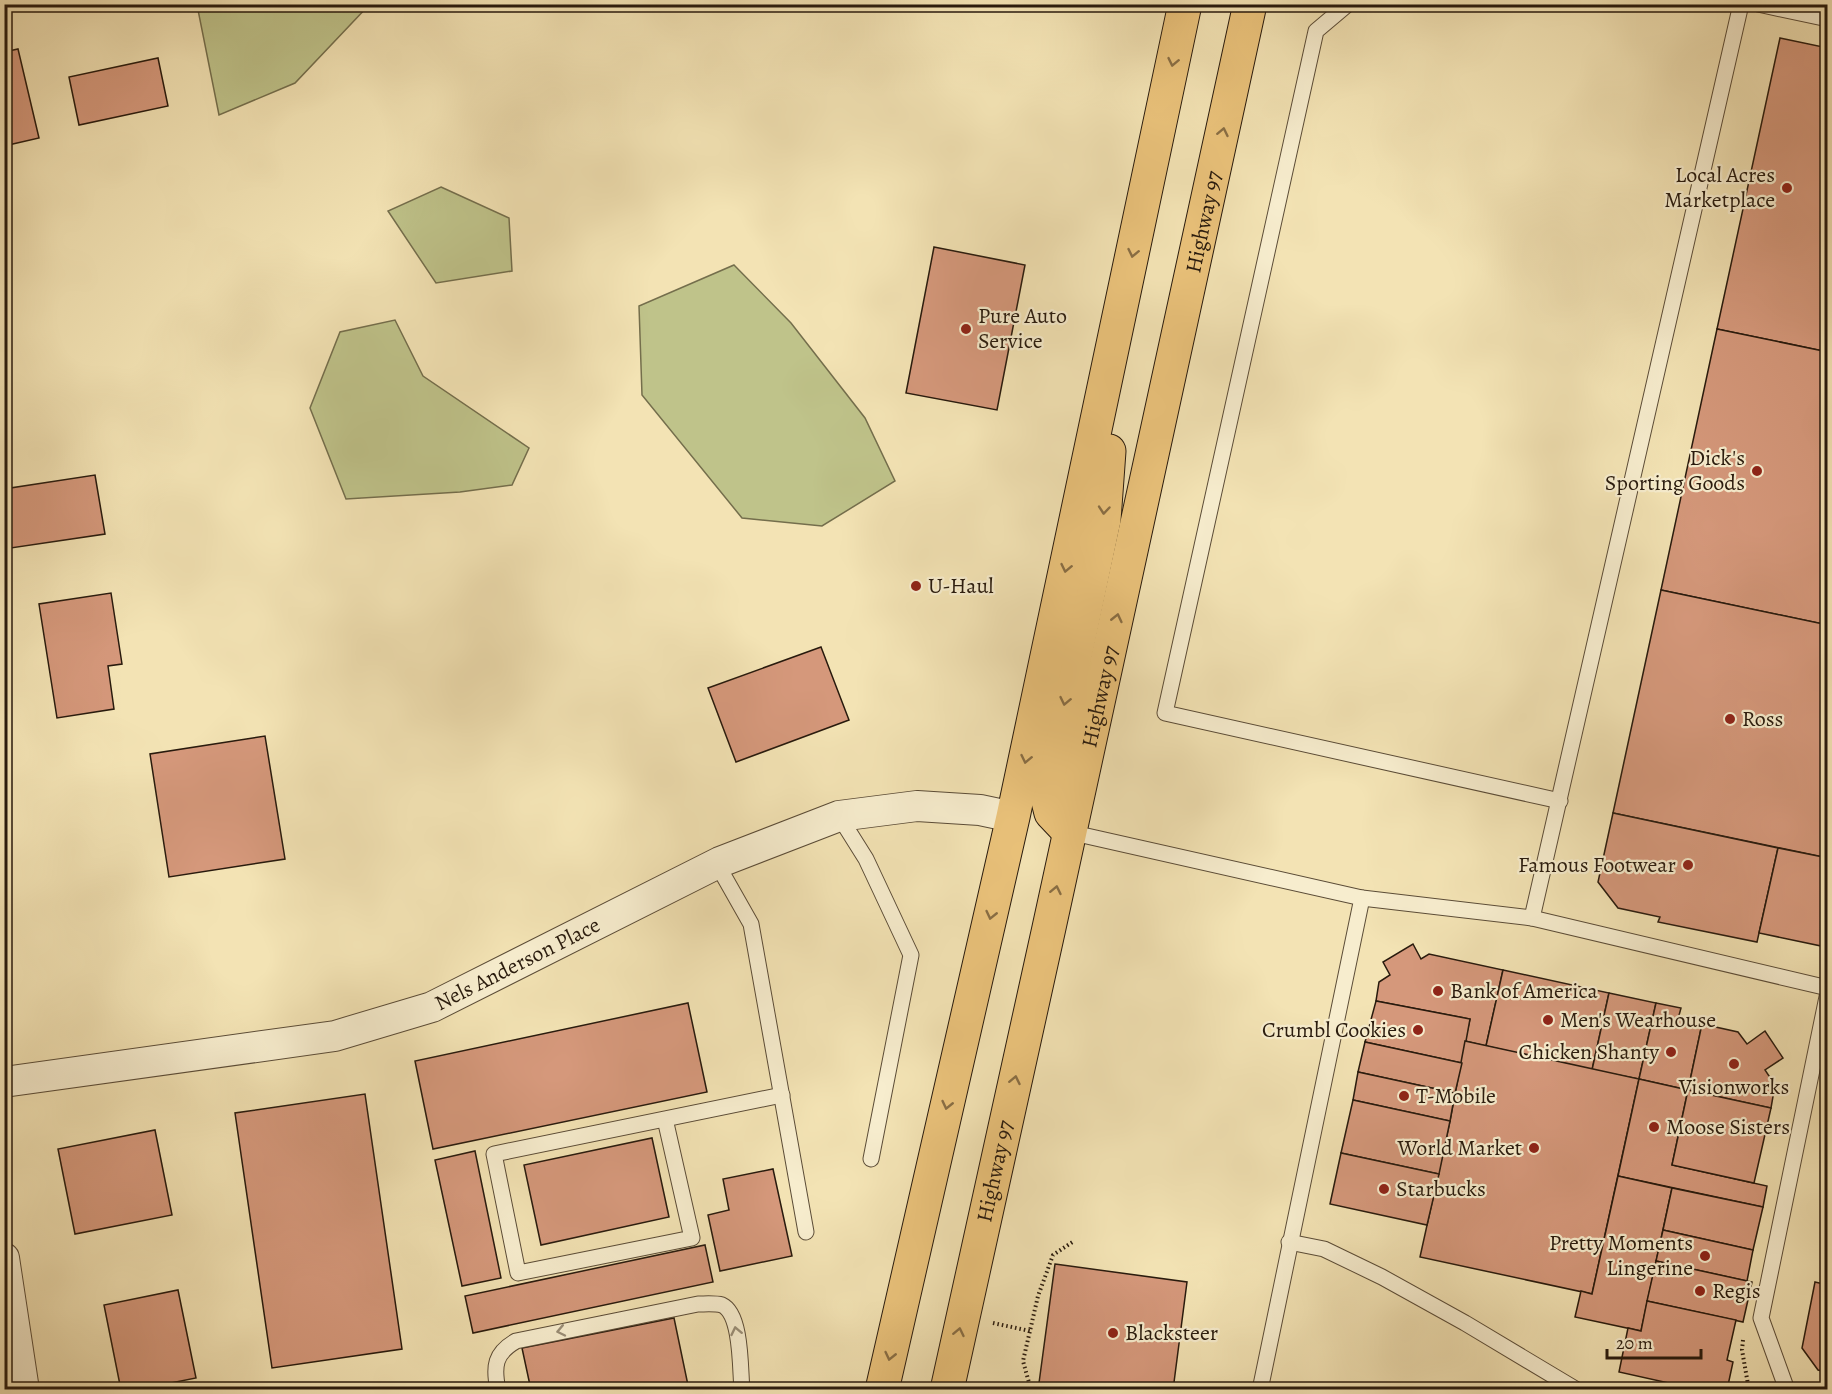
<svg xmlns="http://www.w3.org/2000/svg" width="1832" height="1394" font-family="Alegreya,serif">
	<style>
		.green { fill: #bfc38a; stroke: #746e4c; stroke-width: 1.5 }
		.building { fill: #d5987b; stroke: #281a0d; stroke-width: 1.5 }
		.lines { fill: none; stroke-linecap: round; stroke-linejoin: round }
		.service-casing { stroke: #5b4c37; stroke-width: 17 }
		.minor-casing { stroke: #5b4c37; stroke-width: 32 }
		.primary-casing { stroke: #281a0d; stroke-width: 35 }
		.path { stroke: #281a0d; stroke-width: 4; stroke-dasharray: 1.5 3; stroke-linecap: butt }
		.service { stroke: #f7edce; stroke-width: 15 }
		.minor { stroke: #f7edce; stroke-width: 30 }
		.primary { stroke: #eac27a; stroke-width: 33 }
		.oneway { stroke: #896e44 }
		.oneway2 { stroke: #9a8e77 }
		.poi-dot { fill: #8f2418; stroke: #f7edce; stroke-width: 2 }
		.labels { text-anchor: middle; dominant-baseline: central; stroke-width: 4.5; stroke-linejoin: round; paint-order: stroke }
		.poi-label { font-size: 22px; fill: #281a0d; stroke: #f7edce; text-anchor: start }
		.street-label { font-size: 22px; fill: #281a0d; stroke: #f7edce }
	</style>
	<rect width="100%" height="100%" fill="#f3e3b4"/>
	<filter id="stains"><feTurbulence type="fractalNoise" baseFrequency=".00333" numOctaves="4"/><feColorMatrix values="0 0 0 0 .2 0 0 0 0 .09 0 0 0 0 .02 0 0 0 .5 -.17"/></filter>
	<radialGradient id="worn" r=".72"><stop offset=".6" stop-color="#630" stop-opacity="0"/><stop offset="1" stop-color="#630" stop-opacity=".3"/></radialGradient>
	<g class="green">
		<path d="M197 5V4L369 5 295 83 219 115Z"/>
		<path d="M441 187 509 218 512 271 436 283 388 211Z"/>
		<path d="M734 265 791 323 865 418 895 481 822 526 742 518 642 395 639 306Z"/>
		<path d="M395 320 423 376 529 448 512 485 460 492 346 499 310 408 340 332Z"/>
	</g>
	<g class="building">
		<path d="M1780 38 1828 48V352L1717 329Z"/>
		<path d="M18 49 39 138 4 146V52Z"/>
		<path d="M158 58 168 106 79 125 69 77Z"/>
		<path d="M934 247 1025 265 997 410 906 393Z"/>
		<path d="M1717 329 1828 352V625L1661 590Z"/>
		<path d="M95 475 105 534 4 549V489Z"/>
		<path d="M1661 590 1828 625V858L1613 813Z"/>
		<path d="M111 593 122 664 108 666 114 709 57 718 39 604Z"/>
		<path d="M821 647 849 720 736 762 708 688Z"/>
		<path d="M265 736 285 859 169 877 150 754Z"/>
		<path d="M1613 813 1778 848 1757 942 1658 922 1660 917 1618 908 1598 882Z"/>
		<path d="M1778 848 1828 858V939L1826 947 1759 933Z"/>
		<path d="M1413 944 1421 959 1429 954 1503 970 1486 1046 1465 1041 1470 1019 1376 1001 1379 982 1390 975 1383 962Z"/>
		<path d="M1503 970 1609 993 1592 1070 1486 1046Z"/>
		<path d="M1609 993 1656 1003 1639 1079 1592 1070Z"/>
		<path d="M1376 1001 1470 1019 1462 1063 1365 1042Z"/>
		<path d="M688 1003 707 1092 433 1149 415 1061Z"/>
		<path d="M1656 1003 1681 1008 1678 1019 1702 1024 1688 1090 1639 1079Z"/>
		<path d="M1702 1024 1738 1032 1747 1044 1765 1031 1783 1058 1765 1070 1775 1085 1771 1108 1688 1090Z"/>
		<path d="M1465 1041 1639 1079 1592 1294 1420 1257 1450 1121Z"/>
		<path d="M1365 1042 1462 1063 1455 1093 1358 1072Z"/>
		<path d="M1358 1072 1455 1093 1450 1121 1353 1100Z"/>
		<path d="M1639 1079 1688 1090 1672 1165 1767 1186 1763 1207 1618 1176Z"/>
		<path d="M1688 1090 1771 1108 1754 1183 1672 1165Z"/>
		<path d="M365 1094 402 1349 272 1368 235 1113Z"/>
		<path d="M1353 1100 1450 1121 1439 1174 1341 1153Z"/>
		<path d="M155 1130 172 1215 75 1234 58 1149Z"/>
		<path d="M652 1138 669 1217 541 1245 524 1165Z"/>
		<path d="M475 1151 501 1278 462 1286 435 1160Z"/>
		<path d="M1341 1153 1439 1174 1427 1225 1330 1204Z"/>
		<path d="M773 1169 792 1256 720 1271 708 1215 729 1210 723 1179Z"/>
		<path d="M1618 1176 1672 1188 1641 1331 1575 1317 1581 1291 1592 1294Z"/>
		<path d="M1672 1188 1763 1207 1753 1250 1663 1230Z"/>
		<path d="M1663 1230 1753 1250 1747 1281 1656 1261Z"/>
		<path d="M705 1245 713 1282 473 1333 465 1296Z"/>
		<path d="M1656 1261 1752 1282 1743 1322 1647 1301Z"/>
		<path d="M1055 1264 1187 1282 1173 1390H1087L1039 1383Z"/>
		<path d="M1815 1282 1828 1285V1372L1818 1370 1802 1348Z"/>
		<path d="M178 1290 196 1378 136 1390H121L104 1305Z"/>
		<path d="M1647 1301 1736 1320 1727 1360 1733 1362 1727 1390H1700L1619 1372 1628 1328 1641 1331Z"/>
		<path d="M674 1318 689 1390H531L522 1348Z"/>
	</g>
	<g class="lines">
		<g class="service-casing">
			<g id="service">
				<path d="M1348 4 1316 31 1165 713 1560 801"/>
				<path d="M1758 4 1828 19"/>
				<path d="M839 816 866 859 911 955 871 1159"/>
				<path d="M1069 832 1362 898 1532 918 1828 988"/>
				<path d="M717 864 751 924 806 1232"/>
				<path d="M1532 918 1741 4"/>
				<path d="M665 1119 692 1238 518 1273 494 1154 782 1095"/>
				<path d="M1289 1242 1324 1249 1382 1277 1465 1323 1577 1390"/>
				<path d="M498 1390C493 1366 495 1353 516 1341L698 1304C705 1304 715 1303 722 1305 742 1314 740 1370 742 1390"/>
				<path d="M1260 1390 1362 898"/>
				<path d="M1787 1390 1761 1318 1828 992"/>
			</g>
		</g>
		<g class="minor-casing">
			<g id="minor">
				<path id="s1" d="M4 1082 335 1036 432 1007 720 862 839 816 917 806 980 810 1013 817"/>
				<path d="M4 1258 24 1390"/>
			</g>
		</g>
		<g class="primary-casing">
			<g id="primary">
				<path d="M1069 832 1051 813 1046 793 1104 520 1109 451"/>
				<path d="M882 1390 1013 817 1185 4"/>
				<path id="s2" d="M947 1390C1048 928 1153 467 1250 4"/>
			</g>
		</g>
		<g class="path">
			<path d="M993 1323 1030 1331"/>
			<path d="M1743 1340 1742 1350 1749 1390"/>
			<path d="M1031 1390 1023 1361 1038 1296 1053 1255 1074 1241"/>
		</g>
		<use href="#service" class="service"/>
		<use href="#minor" class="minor"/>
		<use href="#primary" class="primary"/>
	</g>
	<defs><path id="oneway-chevron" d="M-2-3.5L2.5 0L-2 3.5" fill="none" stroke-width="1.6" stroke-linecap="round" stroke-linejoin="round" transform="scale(1.5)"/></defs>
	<g class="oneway">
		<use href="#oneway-chevron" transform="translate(1173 62) rotate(102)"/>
		<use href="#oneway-chevron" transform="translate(1223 132) rotate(-78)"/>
		<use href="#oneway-chevron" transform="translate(1133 253) rotate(102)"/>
		<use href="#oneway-chevron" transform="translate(1104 510) rotate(95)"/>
		<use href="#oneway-chevron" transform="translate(1066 568) rotate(102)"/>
		<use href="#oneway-chevron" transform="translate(1117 618) rotate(-77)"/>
		<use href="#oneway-chevron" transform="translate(1065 701) rotate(102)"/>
		<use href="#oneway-chevron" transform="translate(1026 759) rotate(102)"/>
		<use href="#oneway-chevron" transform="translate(1056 890) rotate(-78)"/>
		<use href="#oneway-chevron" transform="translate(991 915) rotate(103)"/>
		<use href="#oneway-chevron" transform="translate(1015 1080) rotate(-78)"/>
		<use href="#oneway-chevron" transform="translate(947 1105) rotate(103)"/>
		<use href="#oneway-chevron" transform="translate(959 1332) rotate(-78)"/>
		<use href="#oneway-chevron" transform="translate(890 1356) rotate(103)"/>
	</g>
	<g class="oneway2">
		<use href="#oneway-chevron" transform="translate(561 1331) rotate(168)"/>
		<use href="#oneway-chevron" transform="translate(736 1331) rotate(-102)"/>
	</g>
	<g class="poi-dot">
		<circle cx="1787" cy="188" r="6"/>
		<circle cx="966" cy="329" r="6"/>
		<circle cx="1757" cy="471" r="6"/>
		<circle cx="916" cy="586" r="6"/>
		<circle cx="1730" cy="719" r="6"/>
		<circle cx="1688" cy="865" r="6"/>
		<circle cx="1438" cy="991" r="6"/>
		<circle cx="1548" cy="1020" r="6"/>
		<circle cx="1418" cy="1030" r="6"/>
		<circle cx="1671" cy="1052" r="6"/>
		<circle cx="1734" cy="1064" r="6"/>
		<circle cx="1404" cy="1096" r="6"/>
		<circle cx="1654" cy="1127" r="6"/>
		<circle cx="1534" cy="1148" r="6"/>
		<circle cx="1384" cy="1189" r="6"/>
		<circle cx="1705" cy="1256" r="6"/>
		<circle cx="1700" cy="1291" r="6"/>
		<circle cx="1113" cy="1333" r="6"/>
	</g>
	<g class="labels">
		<g class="poi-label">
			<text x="1775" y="175" text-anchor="end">Local Acres<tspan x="1775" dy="25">Marketplace</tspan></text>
			<text x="978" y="316">Pure Auto<tspan x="978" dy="25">Service</tspan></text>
			<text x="1745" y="458" text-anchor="end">Dick's<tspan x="1745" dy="25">Sporting Goods</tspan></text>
			<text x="928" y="586">U-Haul</text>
			<text x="1742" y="719">Ross</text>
			<text x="1676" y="865" text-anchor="end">Famous Footwear</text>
			<text x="1450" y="991">Bank of America</text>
			<text x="1560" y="1020">Men's Wearhouse</text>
			<text x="1406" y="1030" text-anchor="end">Crumbl Cookies</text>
			<text x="1659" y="1052" text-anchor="end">Chicken Shanty</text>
			<text x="1734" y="1087" text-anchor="middle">Visionworks</text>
			<text x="1416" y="1096">T-Mobile</text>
			<text x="1666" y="1127">Moose Sisters</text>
			<text x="1522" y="1148" text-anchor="end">World Market</text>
			<text x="1396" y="1189">Starbucks</text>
			<text x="1693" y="1243" text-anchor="end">Pretty Moments<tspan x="1693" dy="25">Lingerine</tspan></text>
			<text x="1712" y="1291">Regis</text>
			<text x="1125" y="1333">Blacksteer</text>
		</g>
		<g class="street-label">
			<text stroke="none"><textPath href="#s2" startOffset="1196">Highway 97</textPath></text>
			<text stroke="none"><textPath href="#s2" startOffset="710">Highway 97</textPath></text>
			<text stroke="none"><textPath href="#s1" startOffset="531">Nels Anderson Place</textPath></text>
			<text stroke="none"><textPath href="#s2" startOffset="224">Highway 97</textPath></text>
		</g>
	</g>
	<rect width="1832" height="1394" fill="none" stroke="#f3e3b4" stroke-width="24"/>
	<rect x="6" y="6" width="1820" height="1382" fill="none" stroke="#281a0d" stroke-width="3"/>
	<rect x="12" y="12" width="1808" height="1370" fill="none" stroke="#281a0d" stroke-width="1.5"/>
	<path d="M1607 1349v9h94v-9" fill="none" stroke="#281a0d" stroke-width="3"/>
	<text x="1616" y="1349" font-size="18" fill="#281a0d" stroke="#f7edce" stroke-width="4.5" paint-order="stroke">20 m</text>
	<rect width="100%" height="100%" filter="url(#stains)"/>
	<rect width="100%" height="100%" fill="url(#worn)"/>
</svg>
